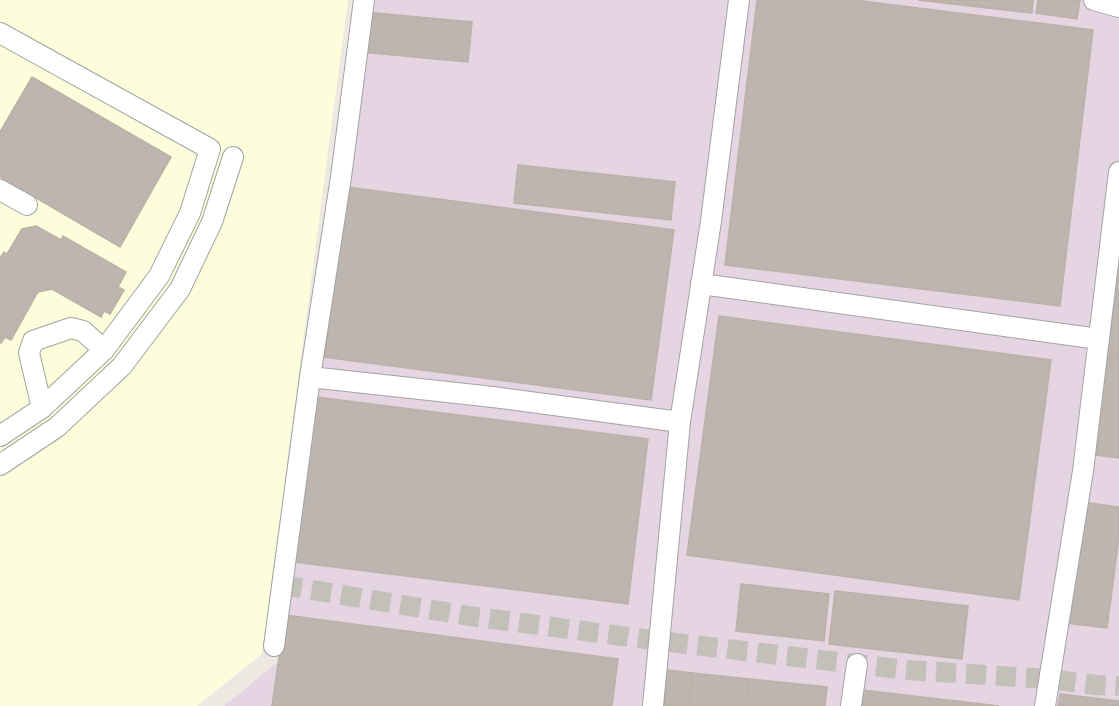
<svg xmlns="http://www.w3.org/2000/svg" width="1119" height="706" font-family="Figtree,sans-serif">
	<style>
		.industrial { fill: #e5d4e2 }
		.education { fill: #fcfdda }
		.building { fill: #bdb5af; stroke: #bdb0a5; stroke-width: 1.5 }
		.lines { fill: none; stroke-linecap: round; stroke-linejoin: round }
		.minor-tunnel { stroke: #c3c0ba; stroke-width: 20; stroke-dasharray: 20 10; stroke-linecap: butt }
		.minor-casing { stroke: #a3a3a3; stroke-width: 22 }
		.minor { stroke: #fff; stroke-width: 20 }
	</style>
	<rect width="100%" height="100%" fill="#ede9e2"/>
	<path class="industrial" d="M367 0H1090L1119 3V706H224L279 661Z"/>
	<path class="education" d="M0 0H348L262 654 197 706H0Z"/>
	<g class="building">
		<path d="M757 0H854L1093 30 1060 306 725 265Z"/>
		<path d="M918 0H1033L1032 13Z"/>
		<path d="M1038 0H1080L1077 19 1036 13Z"/>
		<path d="M364 12 472 22 468 62 361 52Z"/>
		<path d="M32 77 171 157 120 247 0 177V132Z"/>
		<path d="M518 165 675 182 671 220 514 203Z"/>
		<path d="M347 187 674 230 651 400 324 357Z"/>
		<path d="M36 226 61 240 63 236 126 272 118 287 124 290 110 314 104 311 101 317 52 289 38 292 11 340 5 337 1 343 0 342V258L4 252 7 254 22 229Z"/>
		<path d="M1114 261 1119 262V360L1101 358Z"/>
		<path d="M719 316 1051 360 1019 600 687 555Z"/>
		<path d="M1101 358 1119 360V458L1088 454Z"/>
		<path d="M316 397 648 439 628 604 295 562Z"/>
		<path d="M1082 502 1119 507V537L1107 628 1066 623Z"/>
		<path d="M741 584 829 594 824 641 736 631Z"/>
		<path d="M835 591 968 606 962 659 829 644Z"/>
		<path d="M285 615 618 659 612 706H272Z"/>
		<path d="M667 670 692 673 689 706H664Z"/>
		<path d="M692 673 749 679 746 706H689Z"/>
		<path d="M749 679 827 687 825 706H746Z"/>
		<path d="M862 690 999 706H860Z"/>
		<path d="M1060 694 1119 701V706H1058Z"/>
	</g>
	<g class="lines">
		<path class="minor-tunnel" d="M282 585 476 617 660 641 907 670 1049 679 1096 685 1119 686"/>
		<g class="minor-casing">
			<g id="minor">
				<path d="M1094 0 1119 7"/>
				<path d="M0 33 210 149 190 213 159 276 104 350 42 408 0 436"/>
				<path d="M0 190 27 205"/>
				<path d="M701 284 1099 339"/>
				<path d="M310 377 493 397 680 422"/>
				<path d="M42 408 29 353 33 341 71 328 83 331 104 350"/>
				<path d="M0 465 57 427 122 366 180 289 212 222 233 157"/>
				<path d="M274 646 310 377 341 177 364 0"/>
				<path d="M653 706 680 422 711 221 739 0"/>
				<path d="M851 706 857 664"/>
				<path d="M1045 706 1083 471 1119 172"/>
			</g>
		</g>
		<use href="#minor" class="minor"/>
	</g>
</svg>
